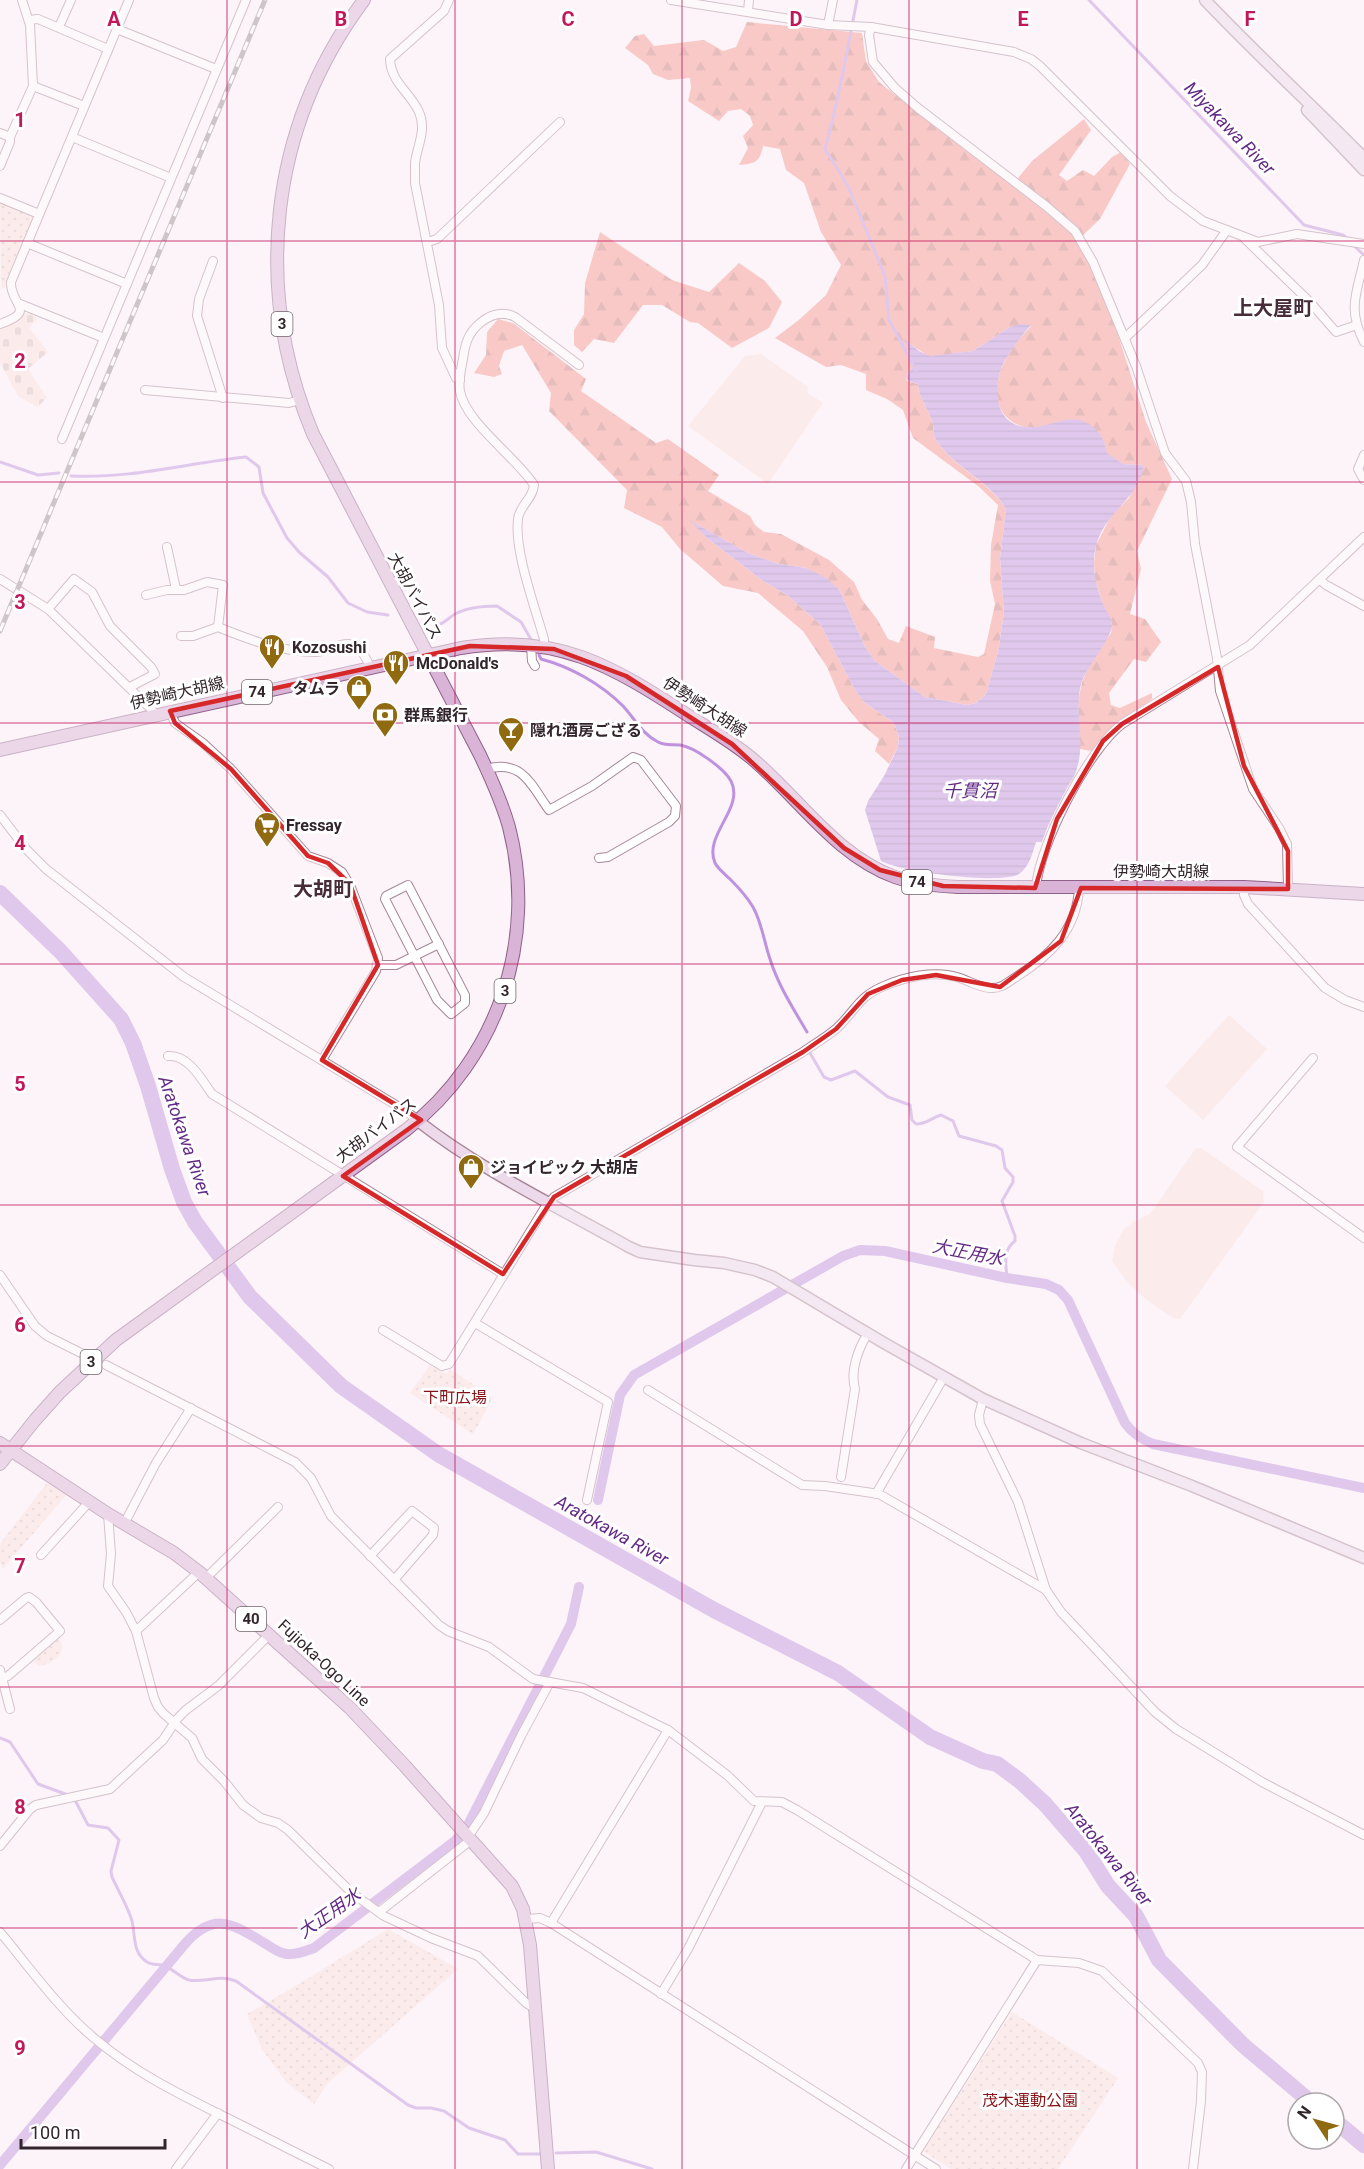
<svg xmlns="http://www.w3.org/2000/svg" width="1364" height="2169" font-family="Roboto,'Noto Sans JP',sans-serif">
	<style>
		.grass { fill: url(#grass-dots) }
		.forest { fill: url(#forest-firs) }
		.cemetery { fill: url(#cemetery-stones) }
		.garden { fill: #fce0dc }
		.water { fill: url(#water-rules) }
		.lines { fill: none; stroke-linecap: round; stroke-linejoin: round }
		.stream { stroke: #bf92df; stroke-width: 3 }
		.canal { stroke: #bf92df; stroke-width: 10 }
		.river { stroke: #bf92df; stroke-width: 16 }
		.street-casing { stroke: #a78797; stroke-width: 10 }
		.secondary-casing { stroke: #a78797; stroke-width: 13 }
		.primary-casing { stroke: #8f618a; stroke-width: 14 }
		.street { stroke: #fff; stroke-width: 8 }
		.secondary { stroke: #ecdaeb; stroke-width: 10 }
		.primary { stroke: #dab4d7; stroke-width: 12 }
		.rail-casing { stroke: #978c91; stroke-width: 5 }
		.rail { stroke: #fff; stroke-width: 3; stroke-dasharray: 9; stroke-linecap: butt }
		.marked { fill: none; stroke: #d62828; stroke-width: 4.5; stroke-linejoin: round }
		.grid { fill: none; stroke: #c2185b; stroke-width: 1.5; stroke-opacity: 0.55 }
		.labels { text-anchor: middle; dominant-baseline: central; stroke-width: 6; stroke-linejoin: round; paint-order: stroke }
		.shield { fill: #fff; stroke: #70666b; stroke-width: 1.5 }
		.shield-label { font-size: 15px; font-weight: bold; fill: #32252b }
		.street-label { font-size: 16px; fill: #32252b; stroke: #fff }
		.poi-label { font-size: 16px; font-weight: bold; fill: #32252b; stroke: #fff; text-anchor: start }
		.park-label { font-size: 16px; fill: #851216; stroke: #fff }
		.water-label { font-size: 18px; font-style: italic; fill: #632a85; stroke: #fff }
		.quarter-label { font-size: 20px; font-weight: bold; fill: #472d3a; stroke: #fff }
		.grid-label { font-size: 20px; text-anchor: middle; font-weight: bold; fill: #c2185b; stroke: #fff; stroke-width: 6; stroke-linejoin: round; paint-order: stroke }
	</style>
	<defs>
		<pattern id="grass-dots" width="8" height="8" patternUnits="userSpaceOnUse" patternTransform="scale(1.5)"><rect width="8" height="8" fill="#fce0dc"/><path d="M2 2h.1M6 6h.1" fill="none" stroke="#d8c0bd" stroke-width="1.8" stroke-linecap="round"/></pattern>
		<pattern id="forest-firs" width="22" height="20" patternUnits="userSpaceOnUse" patternTransform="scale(1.5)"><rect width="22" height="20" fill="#f7968d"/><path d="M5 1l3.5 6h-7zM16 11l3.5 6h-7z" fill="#c97a73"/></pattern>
		<pattern id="cemetery-stones" width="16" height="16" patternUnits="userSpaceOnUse" patternTransform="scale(1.5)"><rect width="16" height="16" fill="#fce0dc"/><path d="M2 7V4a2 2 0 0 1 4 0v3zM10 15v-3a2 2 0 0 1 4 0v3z" fill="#d8c0bd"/></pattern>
		<pattern id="water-rules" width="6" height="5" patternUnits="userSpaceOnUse" patternTransform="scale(1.5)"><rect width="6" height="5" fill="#bf92df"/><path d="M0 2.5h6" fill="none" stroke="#9c77b5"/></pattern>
	</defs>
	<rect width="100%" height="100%" fill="#fcf4f8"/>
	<g class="grass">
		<path d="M0 202 34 216 5 282 6 287 1 289Z"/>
		<path d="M430 1365 447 1374 450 1369 493 1398 473 1434 410 1393Z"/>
		<path d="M47 1483 67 1494 3 1569 0 1563V1544Z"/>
		<path d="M58 1639 62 1643 61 1654 50 1663 40 1666 33 1661Z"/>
		<path d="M388 1929 458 1969 328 2083 314 2104 286 2082 262 2049 247 2014 289 1990Z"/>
		<path d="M1012 2012 1118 2078 1058 2169H951L923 2151Z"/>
	</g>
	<g class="forest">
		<path d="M747 22 862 33 866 61 879 82 974 157 1014 183 1032 161 1084 119 1091 130 1059 175 1067 181 1083 170 1094 176 1112 157 1121 152 1130 164 1100 219 1077 241 1097 278 1119 338 1146 422 1172 479 1137 551 1141 569 1130 614 1145 619 1161 642 1146 662 1134 659 1109 693 1111 705 1120 708 1152 693V699L1111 728 1091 751 1080 749 1078 702 1082 682 1090 663 1111 633 1112 623 1103 605 1095 579 1094 563 1096 545 1111 516 1129 498 1144 465 1123 464 1106 453 1105 444 1061 421C1054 423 1046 427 1039 428 1004 430 990 403 1000 372 1006 355 1019 338 1031 326L1010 327 973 351 930 357 905 341 914 366 906 376 907 381 918 384C919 397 926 406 931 418 935 425 932 434 936 440 954 468 988 480 1006 509L1000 558 1004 613 998 652 986 694 976 703 967 705 925 697 875 661 865 647 840 591 806 568 779 564 748 553 692 522 707 538 763 581 787 595 820 624 855 690 864 702 894 723 899 737 898 747 889 764 875 751 879 739 859 722 841 700 827 667 803 631 758 593 723 586 680 549 662 527 624 508 627 490 549 411 551 393 522 345 504 351 499 366 502 374 494 377 474 373 486 355 487 332 498 319 513 323 586 379 581 391 656 443 668 439 719 475 708 491 750 516 755 525 764 532 781 534 829 560 854 582 862 600 877 619 888 639 899 643 906 626 935 637 934 648 978 657 984 654 995 604 990 581 991 545 998 505 978 486 913 438 903 410 887 399 866 390V374L841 365 826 367 775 338 800 319 826 295 841 265 821 232 804 183 786 170 780 149 763 146C760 162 755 164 739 165L748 148 743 136 753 125 750 116 741 109 728 111 719 121 688 101 691 88 690 78 668 80 653 74 648 65 625 48 635 36 644 34 654 46 704 40 723 51 736 47Z"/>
		<path d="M600 232 672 280 709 292 739 263 765 281 782 302 769 328 732 348 698 323 690 322 662 305H643L614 343 594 339 582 352 574 345V330L584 314 585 283Z"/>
	</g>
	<path class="cemetery" d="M30 312 37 319 29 328 48 352 28 369 47 398 37 407 18 396 0 363V328L18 321 22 315Z"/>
	<g class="garden">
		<path d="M761 354 808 387 807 393 823 403 768 484 688 426 745 356Z"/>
		<path d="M1229 1015 1267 1049 1203 1120 1165 1086Z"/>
		<path d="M1196 1148H1201L1263 1191 1264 1202 1180 1319 1174 1318C1149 1304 1128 1286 1112 1261L1115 1246 1124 1229 1133 1222 1150 1214Z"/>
	</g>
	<path class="water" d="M1022 324 1031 325C1021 336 1012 349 1004 362 992 385 994 425 1026 427 1045 429 1064 416 1080 420 1097 426 1104 436 1107 453L1123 464 1144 465C1137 502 1105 511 1096 546 1091 566 1096 586 1103 604 1106 611 1112 618 1112 625 1112 638 1088 665 1082 681 1073 709 1086 740 1077 768 1076 775 1070 782 1067 788 1058 806 1048 823 1042 842H1036C1032 854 1030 866 1019 874 1000 885 900 872 881 861L865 810 868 801 884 776 898 747 899 737 894 723 864 702 855 690 820 624 787 595 763 581 707 538 689 520 748 553 779 564 806 568 828 579 840 591 865 647 875 661 925 697 967 705 976 703 986 694 998 652 1004 613 1000 558 1006 509C989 480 954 468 936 440 932 434 935 425 931 418 926 406 919 397 918 384L908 381 906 376 914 366 904 339 919 351 930 356 973 351 1010 327Z"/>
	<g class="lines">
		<g class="stream">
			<path d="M857 0C847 50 839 100 825 149L848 186 885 276 889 320 916 370"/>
			<path d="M1089 0 1304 225 1343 235 1348 239"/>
			<path d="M1352 244 1364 255"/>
			<path d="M0 462 38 475 59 473"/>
			<path d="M71 476C131 479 187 463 246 457L259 467 263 493 287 538 299 552 328 577 348 603 367 612 388 615"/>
			<path d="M434 625C443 625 447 619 455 614 468 607 482 606 497 606L521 622 532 641"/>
			<path d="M539 655 541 659C571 667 601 684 623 706 635 719 642 734 658 742 665 746 672 744 680 745 694 747 724 768 731 781 745 808 703 835 715 863 718 869 725 874 730 879 739 888 747 897 753 907 762 923 764 942 770 959 778 985 793 1008 807 1032"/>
			<path d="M810 1053 824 1077 831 1080 855 1071 888 1097 910 1105 912 1120 916 1124C927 1124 931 1118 941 1115L953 1121 959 1136 996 1146 1002 1150 1005 1168 1013 1177V1182L1002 1201 1015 1236V1241C1002 1251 1006 1263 1007 1278"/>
			<path d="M0 1738 10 1742 38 1784 68 1795"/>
			<path d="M76 1802 88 1825 108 1828 119 1840 111 1871 112 1877C118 1890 125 1902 130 1915 137 1931 130 1951 147 1962 153 1966 159 1963 165 1966 173 1969 181 1978 189 1980 205 1983 219 1974 236 1981L408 2105 416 2108H431L444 2111 469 2128 505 2140 518 2154H540"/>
			<path d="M556 2153 596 2152 652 2169"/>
		</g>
		<g class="canal">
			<path d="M598 1500 620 1395 634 1375 843 1256 860 1250 885 1251 1007 1278 1046 1284 1059 1290 1068 1300 1125 1423C1132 1433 1141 1439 1153 1444L1364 1488"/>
			<path d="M0 2165 184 1945C214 1910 233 1924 266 1944 272 1948 279 1953 287 1954 296 1955 306 1951 314 1948L455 1841 469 1823 571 1624 579 1587"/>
		</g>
		<g class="river">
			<path d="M0 893 61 952 121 1019 133 1043 148 1086 172 1169 184 1202 195 1222 250 1297 341 1386 438 1454 714 1610 838 1673 930 1737 983 1761 997 1764 1020 1781 1045 1804 1086 1851 1108 1886 1136 1916 1159 1960 1243 2045 1312 2103"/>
			<path d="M1334 2120 1364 2145"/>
		</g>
		<g class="street-casing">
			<g id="street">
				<path d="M449 0 444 11 390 59C391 83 410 92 419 112 427 130 417 146 415 163 415 170 415 176 415 183L439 305 442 348 456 378 460 380"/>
				<path d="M671 0 828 25 871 27 1014 52 1031 59 1040 66 1170 196 1203 221 1258 242 1297 234 1364 244"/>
				<path d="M748 11 749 0"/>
				<path d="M29 20 38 19 108 49"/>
				<path d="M828 25 833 0"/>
				<path d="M59 27 71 0"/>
				<path d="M871 27 869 35 873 62 895 88 918 108 1046 206 1075 231 1093 262 1136 366 1165 453 1186 481 1191 502 1195 544 1217 658 1220 691 1253 789 1279 828 1287 844 1288 889"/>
				<path d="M117 29 216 69"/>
				<path d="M33 86 84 106"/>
				<path d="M0 133 10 137"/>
				<path d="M72 137 171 178"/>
				<path d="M0 166 10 142V137L33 86 30 25 22 0"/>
				<path d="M0 198 39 214"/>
				<path d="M1245 239 1310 302 1336 332 1357 325"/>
				<path d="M428 242 437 239 560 122"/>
				<path d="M27 243 127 284"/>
				<path d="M1364 260C1357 293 1347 308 1364 342"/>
				<path d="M213 261 199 299 197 316 223 398"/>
				<path d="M20 304 104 338"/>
				<path d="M0 324C38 311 10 305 11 282L129 0"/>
				<path d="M1125 338 1202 265 1227 230"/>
				<path d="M145 390 289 403 300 400"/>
				<path d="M62 439 246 0"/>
				<path d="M1364 455 1358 469 1364 480"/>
				<path d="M167 547 176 589"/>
				<path d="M0 579 48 609 156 714"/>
				<path d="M1320 580 1326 585 1364 606"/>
				<path d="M146 595 167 590H184L207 582 223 585 218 627"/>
				<path d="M48 609 74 579 92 592 110 626 151 667 155 674 130 687"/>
				<path d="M181 636H193L218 627C250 640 281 652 316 652 327 652 346 639 356 646 363 650 368 662 371 669"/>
				<path d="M531 646 532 661 535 666"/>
				<path d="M544 647V639C535 607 514 551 518 519 519 506 533 499 534 485 517 458 465 422 460 391 458 381 461 370 463 359 465 344 468 333 480 323 491 314 503 311 515 317L579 365"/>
				<path d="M170 711 175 723 203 743 231 769 308 856 328 863 342 872 350 885 378 958 376 971 322 1060"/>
				<path d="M486 769C523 759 531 785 549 810L592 786 633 757 641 760 676 806 675 816 669 822 608 857 599 858"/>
				<path d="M0 815 26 849 46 869 184 977 409 1113 418 1121"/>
				<path d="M408 885 465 995V1003L451 1014 437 1000 385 899 386 896Z"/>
				<path d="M1244 887V895L1248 904 1325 988 1345 1000 1364 1007"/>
				<path d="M1036 888C1039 845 1088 750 1122 724L1250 645 1364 537"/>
				<path d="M378 965H396L439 944"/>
				<path d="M168 1056C188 1054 202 1080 212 1094L503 1274"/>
				<path d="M1313 1058 1237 1147 1364 1238"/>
				<path d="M0 1275 35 1326 47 1336 83 1354"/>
				<path d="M475 1323 608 1402 587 1500"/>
				<path d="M383 1330 442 1366 449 1364 544 1209 554 1197 803 1052C814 1044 827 1037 837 1028 856 1010 858 997 884 986 905 977 934 970 957 977 968 980 979 988 991 988 1001 989 1008 982 1016 977 1050 956 1077 930 1079 888"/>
				<path d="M106 1365 295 1462 311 1478 331 1516 439 1625 448 1631 489 1647 533 1679 583 1688 668 1730 727 1775 754 1801 782 1802 797 1810 1037 1960 1079 1963 1102 1971 1198 2063 1202 2072 1201 2101 1193 2169"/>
				<path d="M648 1390 802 1485 825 1486 879 1494 1046 1590"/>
				<path d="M983 1399 979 1415 980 1424 1018 1502 1046 1590 1061 1612 1155 1712 1176 1729 1262 1782 1364 1835"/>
				<path d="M841 1477 855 1389C850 1371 858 1349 868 1333"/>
				<path d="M876 1494 944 1377"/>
				<path d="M108 1514 111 1554 108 1586 126 1612 136 1631 154 1698 158 1707 164 1714 192 1738 202 1759 224 1781 243 1805 261 1818 278 1823 288 1830 352 1893 384 1916 431 1938 478 1956 526 2003 537 2010"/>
				<path d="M124 1524 156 1463 191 1408"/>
				<path d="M41 1555 90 1501"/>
				<path d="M370 1556 412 1511 434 1528 433 1535 394 1580"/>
				<path d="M206 1578 278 1507"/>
				<path d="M0 1620 26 1598 29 1597 36 1602 60 1631 8 1676 2 1678"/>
				<path d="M136 1631 199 1572"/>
				<path d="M0 1670 10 1709"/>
				<path d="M468 1837 484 1813 521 1736 550 1682"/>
				<path d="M0 1846 30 1809 36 1805 110 1789 163 1740 177 1719 186 1710 218 1686 269 1635"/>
				<path d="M379 1912 471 1840"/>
				<path d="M526 1919 540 1918 551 1923 936 2169"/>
				<path d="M551 1923 668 1730"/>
				<path d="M0 1932C30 1968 58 2008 94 2038 133 2071 173 2091 219 2114 256 2132 292 2151 329 2169"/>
				<path d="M661 1994 688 1949 762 1802"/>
				<path d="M176 2169 218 2113"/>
				<path d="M906 2169 1037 1960"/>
			</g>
		</g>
		<g class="secondary-casing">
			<g id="secondary">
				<path d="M1205 0C1256 54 1312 105 1364 158"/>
				<path d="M1307 110 1364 170"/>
				<path d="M418 1121C482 1171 558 1207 629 1247L640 1252 694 1260 724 1263 755 1270 773 1277 884 1343 983 1399 1081 1443 1192 1486 1364 1558"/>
			</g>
		</g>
		<g class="primary-casing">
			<g id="primary">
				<path d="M0 750 461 648C557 632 612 666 689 716 711 730 736 744 756 762 801 801 837 856 895 877 915 884 937 886 958 887H1244L1364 894"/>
				<path d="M0 1443 108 1514 174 1553 199 1572 350 1708 405 1766 512 1886 523 1909 530 1945 548 2169"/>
				<path d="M0 1464 35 1420 60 1392 116 1340 406 1130C498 1059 538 939 509 827 502 802 491 778 480 755L313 434C252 288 269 127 364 0"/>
			</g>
		</g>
		<use href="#street" class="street"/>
		<use href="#secondary" class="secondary"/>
		<use href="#primary" class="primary"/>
		<g class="rail-casing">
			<path id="rail" d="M0 631 265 0"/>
		</g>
		<use href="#rail" class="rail"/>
	</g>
	<path d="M0 0H1364V2169H0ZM470 646 554 649 626 676 732 744 844 848 880 870 943 886 1035 888 1057 819 1103 741 1122 724 1218 667 1244 766 1288 851V889L1081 888 1061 941 1000 987 936 975 902 980 868 994 836 1029 803 1052 554 1197 503 1274 343 1176 421 1120 322 1060 378 965 350 884 328 863 308 856 231 769 175 723 170 711Z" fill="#fcf4f8" fill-opacity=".55" fill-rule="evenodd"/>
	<path class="marked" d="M470 646 554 649 626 676 732 744 844 848 880 870 943 886 1035 888 1057 819 1103 741 1122 724 1218 667 1244 766 1288 851V889L1081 888 1061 941 1000 987 936 975 902 980 868 994 836 1029 803 1052 554 1197 503 1274 343 1176 421 1120 322 1060 378 965 350 884 328 863 308 856 231 769 175 723 170 711Z"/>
	<path class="grid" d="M227 0V2169M455 0V2169M682 0V2169M909 0V2169M1137 0V2169M0 241H1364M0 482H1364M0 723H1364M0 964H1364M0 1205H1364M0 1446H1364M0 1687H1364M0 1928H1364"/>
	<defs>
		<g id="restaurant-pin" transform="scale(1.35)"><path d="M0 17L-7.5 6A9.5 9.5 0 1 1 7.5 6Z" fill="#906a10" stroke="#fff"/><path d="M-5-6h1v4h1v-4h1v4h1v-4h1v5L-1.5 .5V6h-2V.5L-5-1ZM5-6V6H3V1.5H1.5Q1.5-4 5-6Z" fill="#fff"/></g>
		<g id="shop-pin" transform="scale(1.35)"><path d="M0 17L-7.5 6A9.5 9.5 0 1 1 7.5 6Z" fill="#906a10" stroke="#fff"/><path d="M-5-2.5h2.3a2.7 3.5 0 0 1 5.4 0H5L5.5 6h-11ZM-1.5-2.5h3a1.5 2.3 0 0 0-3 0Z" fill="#fff"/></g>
		<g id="bank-pin" transform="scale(1.35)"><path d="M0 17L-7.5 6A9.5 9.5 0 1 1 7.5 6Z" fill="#906a10" stroke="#fff"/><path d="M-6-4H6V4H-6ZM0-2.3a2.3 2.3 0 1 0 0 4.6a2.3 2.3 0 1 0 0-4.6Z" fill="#fff"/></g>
		<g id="bar-pin" transform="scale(1.35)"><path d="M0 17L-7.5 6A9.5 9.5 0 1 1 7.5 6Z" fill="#906a10" stroke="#fff"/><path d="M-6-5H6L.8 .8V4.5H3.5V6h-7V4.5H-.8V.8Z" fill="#fff"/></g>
		<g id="supermarket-pin" transform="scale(1.35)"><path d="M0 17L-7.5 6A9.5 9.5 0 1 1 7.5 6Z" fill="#906a10" stroke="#fff"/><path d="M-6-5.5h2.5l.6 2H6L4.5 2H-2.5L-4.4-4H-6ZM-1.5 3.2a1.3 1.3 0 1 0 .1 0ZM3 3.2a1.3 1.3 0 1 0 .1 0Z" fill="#fff"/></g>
	</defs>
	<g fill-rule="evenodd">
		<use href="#restaurant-pin" x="272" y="647"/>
		<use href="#restaurant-pin" x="396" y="663"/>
		<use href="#shop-pin" x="359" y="688"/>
		<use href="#bank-pin" x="385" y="715"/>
		<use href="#bar-pin" x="511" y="730"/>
		<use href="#supermarket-pin" x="267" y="825"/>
		<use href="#shop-pin" x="471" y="1167"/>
	</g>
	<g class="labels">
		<g class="shield">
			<rect x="271.5" y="312" width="21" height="24" rx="4.5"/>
			<rect x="242" y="680" width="30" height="24" rx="4.5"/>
			<rect x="902" y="870" width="30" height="24" rx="4.5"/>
			<rect x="494.5" y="979" width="21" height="24" rx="4.5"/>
			<rect x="80.5" y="1350" width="21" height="24" rx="4.5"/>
			<rect x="236" y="1607" width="30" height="24" rx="4.5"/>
		</g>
		<g class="shield-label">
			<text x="282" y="324">3</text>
			<text x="257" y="692">74</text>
			<text x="917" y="882">74</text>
			<text x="505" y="991">3</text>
			<text x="91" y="1362">3</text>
			<text x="251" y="1619">40</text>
		</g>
		<g class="street-label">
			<text transform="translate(415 596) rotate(62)">大胡バイパス</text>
			<text transform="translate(177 693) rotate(-13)">伊勢崎大胡線</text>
			<text transform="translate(705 707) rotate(33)">伊勢崎大胡線</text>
			<text x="1161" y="871">伊勢崎大胡線</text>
			<text transform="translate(376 1130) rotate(-37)">大胡バイパス</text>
			<text transform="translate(324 1663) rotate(43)">Fujioka-Ogo Line</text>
		</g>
		<g class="poi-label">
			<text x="292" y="647">Kozosushi</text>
			<text x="416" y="663">McDonald's</text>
			<text x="340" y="688" text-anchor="end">タムラ</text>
			<text x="404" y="715">群馬銀行</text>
			<text x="530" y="730">隠れ酒房ござる</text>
			<text x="286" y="825">Fressay</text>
			<text x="490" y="1167">ジョイピック 大胡店</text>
		</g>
		<g class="park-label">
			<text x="455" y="1397">下町広場</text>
			<text x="1030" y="2100">茂木運動公園</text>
		</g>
		<g class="water-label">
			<text transform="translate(1230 128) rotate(46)">Miyakawa River</text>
			<text x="970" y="790">千貫沼</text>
			<text transform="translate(185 1136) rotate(71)">Aratokawa River</text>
			<text transform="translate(968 1252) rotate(11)">大正用水</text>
			<text transform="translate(612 1530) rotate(29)">Aratokawa River</text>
			<text transform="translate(1109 1854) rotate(51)">Aratokawa River</text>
			<text transform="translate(329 1913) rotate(-35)">大正用水</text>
		</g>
		<g class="quarter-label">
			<text x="1273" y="308">上大屋町</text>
			<text x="323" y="889">大胡町</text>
		</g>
	</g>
	<g class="grid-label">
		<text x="114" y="26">A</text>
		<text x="341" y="26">B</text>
		<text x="568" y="26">C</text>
		<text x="796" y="26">D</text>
		<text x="1023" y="26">E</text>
		<text x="1250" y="26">F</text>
		<text x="20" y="127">1</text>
		<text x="20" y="368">2</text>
		<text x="20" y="609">3</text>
		<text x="20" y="850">4</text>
		<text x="20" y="1091">5</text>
		<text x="20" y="1332">6</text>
		<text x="20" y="1573">7</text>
		<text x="20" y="1814">8</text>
		<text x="20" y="2055">9</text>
	</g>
	<g transform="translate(1316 2121) rotate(306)"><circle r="28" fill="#ffffff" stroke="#ada8aa" stroke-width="1.5"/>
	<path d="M0-4.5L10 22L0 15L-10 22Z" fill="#906a10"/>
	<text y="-9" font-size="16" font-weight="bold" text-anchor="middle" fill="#32252b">N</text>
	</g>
	<path d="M21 2139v9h144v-9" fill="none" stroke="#32252b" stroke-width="3"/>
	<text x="30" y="2139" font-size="18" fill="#32252b" stroke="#ffffff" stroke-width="4.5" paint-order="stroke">100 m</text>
</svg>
